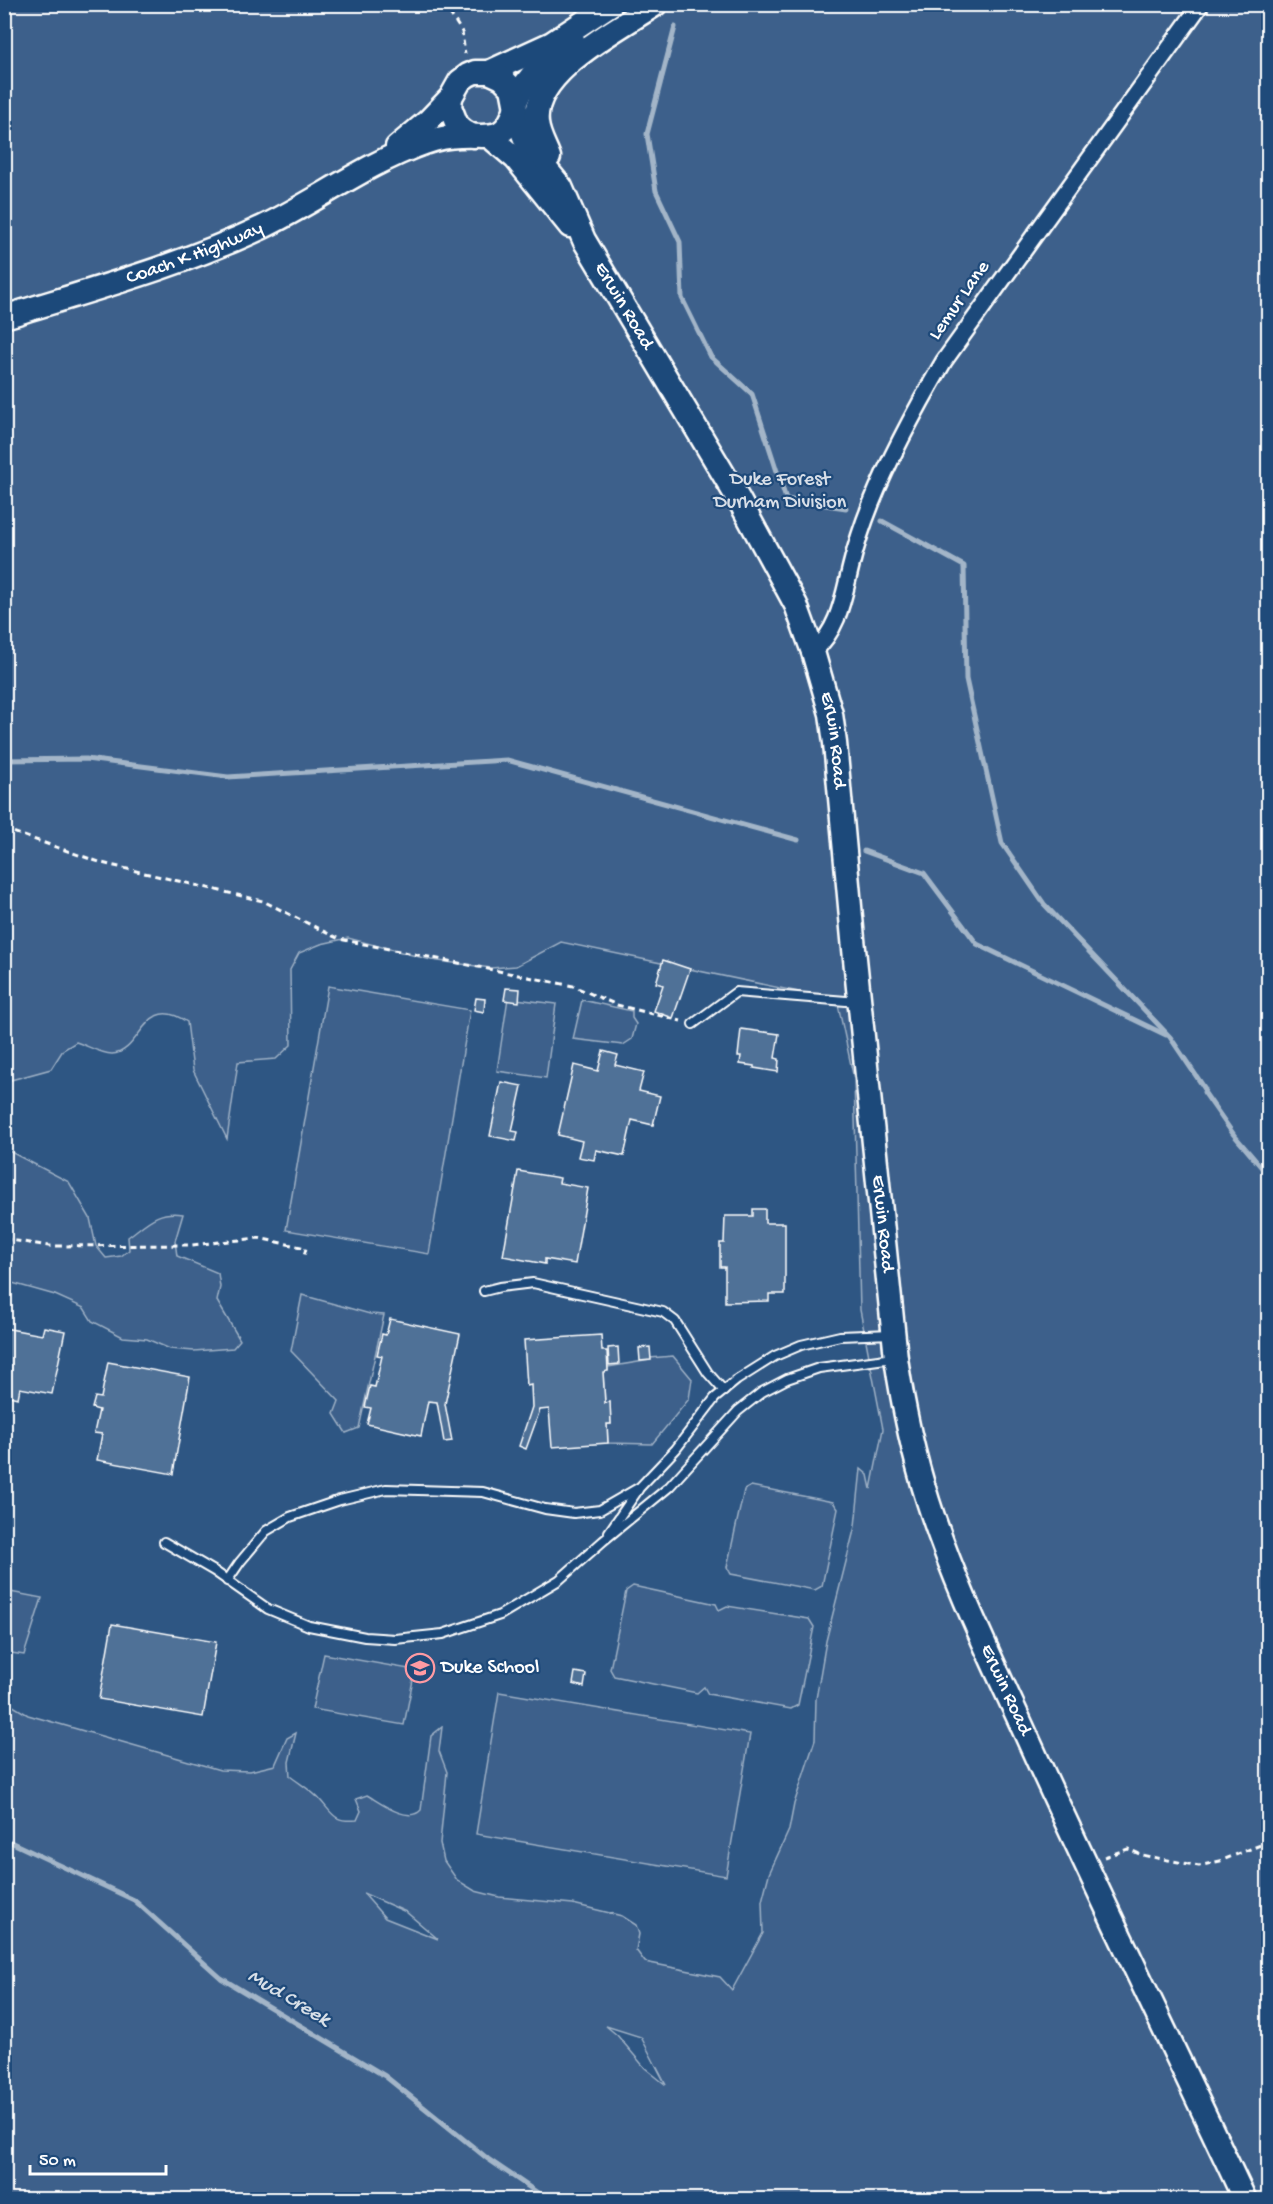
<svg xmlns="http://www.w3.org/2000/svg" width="1273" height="2204" font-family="'Gochi Hand',sans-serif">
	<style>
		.built { fill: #2e5683 }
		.green { fill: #3c618b; stroke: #9eb0c5; stroke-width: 1.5; fill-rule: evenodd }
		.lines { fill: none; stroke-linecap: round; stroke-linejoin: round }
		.stream { stroke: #a3b5c8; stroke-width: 5 }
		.building { fill: #507197; stroke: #fff; stroke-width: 1.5 }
		.lane-casing { stroke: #fff; stroke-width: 12 }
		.street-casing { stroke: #fff; stroke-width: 20 }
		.secondary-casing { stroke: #fff; stroke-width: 27 }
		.path { stroke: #fff; stroke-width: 3; stroke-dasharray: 6 4.5; stroke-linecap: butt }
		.lane { stroke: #1f4a7a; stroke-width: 8 }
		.street { stroke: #1f4a7a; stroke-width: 15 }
		.secondary { stroke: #1f4a7a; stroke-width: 22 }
		.labels { text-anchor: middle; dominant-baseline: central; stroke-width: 4.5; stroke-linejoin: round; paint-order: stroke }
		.street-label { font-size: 20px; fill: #fff; stroke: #1f4a7a }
		.park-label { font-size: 20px; fill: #d8dfe8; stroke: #1f4a7a }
		.poi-label { font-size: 20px; fill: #fff; stroke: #1f4a7a; text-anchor: start }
		.water-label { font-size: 21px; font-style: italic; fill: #d8e0e8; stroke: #1f4a7a }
	</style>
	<rect width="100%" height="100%" fill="#1f4a7a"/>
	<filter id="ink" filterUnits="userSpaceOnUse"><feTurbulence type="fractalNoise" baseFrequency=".0167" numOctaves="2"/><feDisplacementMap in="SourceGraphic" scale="12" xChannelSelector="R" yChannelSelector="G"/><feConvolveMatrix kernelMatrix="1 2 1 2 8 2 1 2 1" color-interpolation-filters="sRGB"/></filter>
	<g filter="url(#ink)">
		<path class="built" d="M5 825 837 1000 854 1079 860 1310 883 1429 727 2199 5 1907Z"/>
		<g class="green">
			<path d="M5 5H1268V2199H5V1701L28 1715 220 1770 250 1771 275 1765 287 1738 296 1733 289 1762 290 1776C300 1784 313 1791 321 1801 334 1816 335 1822 357 1820L361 1811 356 1799 367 1795C381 1803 408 1824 421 1810L431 1736 442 1727 439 1751 447 1772 440 1843 444 1861 457 1880 475 1891 499 1897 573 1904 622 1916 636 1925 639 1934 636 1950 645 1962 720 1977 732 1990 763 1933 762 1901 769 1874 789 1830 794 1804 815 1740 816 1699 826 1641 855 1526 861 1469 868 1475 871 1489 883 1429 860 1310 854 1079 837 1000 561 942 516 966 491 968 431 960 348 938 321 944 299 953 290 970 291 1045 276 1059 238 1062 227 1139 193 1070 187 1022C143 992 142 1053 112 1054 101 1054 86 1045 76 1042L63 1050 51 1069 11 1080 5 1086ZM363 1893 406 1912 438 1939 385 1918ZM606 2026 641 2037 666 2085 645 2068 617 2035Z"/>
			<path d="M328 986 470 1010 429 1254 286 1230Z"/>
			<path d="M508 998 556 1004 546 1078 497 1071Z"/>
			<path d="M582 1000 632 1011V1018L636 1024 632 1039 623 1045 573 1039Z"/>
			<path d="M5 1149 69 1182 90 1218 96 1246 106 1258 121 1256 129 1250 128 1237C147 1223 157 1210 183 1214L175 1241 177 1256 218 1273 220 1287 217 1301 240 1340 233 1348 194 1351 170 1349 147 1339 123 1337 92 1321 84 1308 55 1295 5 1281Z"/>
			<path d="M302 1295 370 1314 384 1315 359 1428 346 1433 334 1414 339 1401 291 1351Z"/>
			<path d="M673 1356 692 1379 689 1399 652 1444 608 1443 607 1424H611L610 1403H605L603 1372 608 1371V1367L650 1360V1358Z"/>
			<path d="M751 1486 833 1502 838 1509 822 1586 815 1590 731 1574 727 1567 744 1490Z"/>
			<path d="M633 1586 716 1604 719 1610 727 1606 809 1619 814 1627 798 1705 791 1709 708 1694 704 1687 697 1693 614 1676 610 1669 626 1591Z"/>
			<path d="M5 1591 42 1598 24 1655 5 1652Z"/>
			<path d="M324 1654 415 1670 404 1725 312 1709Z"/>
			<path d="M499 1692 750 1734 726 1876 476 1834Z"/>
		</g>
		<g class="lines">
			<g class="stream">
				<path d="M675 27 647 134 656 191 680 242 682 298 711 357 752 394 786 499 846 508"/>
				<path d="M882 521 964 566 966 679 1002 843 1044 904 1170 1037 1205 1089 1204 1092 1234 1135 1268 1175"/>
				<path d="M4 760 86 759 228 777 507 760 798 840"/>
				<path d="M864 851 924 873 977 944 1166 1035"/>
				<path d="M4 1839 134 1900 221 1978 385 2076 488 2159 548 2200"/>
			</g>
		</g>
		<g class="building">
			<path d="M663 960 690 969 673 1018 654 1011 663 985 656 983Z"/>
			<path d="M506 988 520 989 519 1002 504 1000Z"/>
			<path d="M476 998 485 999 484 1012 474 1010Z"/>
			<path d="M741 1029 779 1034 775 1058 779 1059 778 1072 754 1068V1066L740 1064 741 1056H738Z"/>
			<path d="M603 1051 618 1055 615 1065 644 1072 639 1091 660 1096 653 1125 632 1120 624 1156 596 1150 594 1160 578 1157 582 1141 558 1135 574 1065 598 1071Z"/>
			<path d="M501 1082 522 1086 512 1131 518 1132 516 1141 490 1136Z"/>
			<path d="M518 1171 560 1178 559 1183 588 1188 575 1264 545 1259V1264L503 1256Z"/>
			<path d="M753 1209H765V1223H785V1294H769V1301L725 1302V1267H720V1243H724L725 1216H753Z"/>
			<path d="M390 1319 460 1334 445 1404 452 1441 444 1442 437 1402 428 1401 421 1436 367 1424 371 1408 365 1407 370 1386 375 1387 382 1356 377 1355 382 1334 386 1335Z"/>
			<path d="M44 1327 65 1331 52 1394 20 1388 18 1398 4 1395V1328L42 1335Z"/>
			<path d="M601 1335 602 1351H607L608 1371 603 1372 605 1403 610 1402 611 1424H607L608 1443 552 1447 549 1409 540 1410 526 1449 519 1446 532 1407 531 1385 527 1386 524 1340Z"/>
			<path d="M618 1347 619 1364 609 1365 608 1348Z"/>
			<path d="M650 1347 651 1360 640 1361 639 1348Z"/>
			<path d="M108 1362 190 1377 173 1474 97 1460 102 1434 94 1433 99 1410 92 1408 95 1397 101 1398Z"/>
			<path d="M112 1624 216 1642 203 1717 99 1699Z"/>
			<path d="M575 1672 586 1674 584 1687 573 1684Z"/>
		</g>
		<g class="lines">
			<g class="lane-casing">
				<g id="lane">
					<path d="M693 1024 736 992 858 1002"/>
					<path d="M484 1291 500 1287 533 1283 663 1312 675 1321 708 1373 724 1391"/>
					<path d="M609 1532 638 1490"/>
					<path d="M164 1542 214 1571 268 1609 309 1626 365 1637 395 1639 443 1634 500 1615 559 1580 603 1541 669 1487 738 1411 762 1392 787 1379 819 1368 893 1358"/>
					<path d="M227 1581 240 1562 266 1531 290 1517 340 1500 386 1489 483 1492 545 1509 574 1513 600 1510 640 1487 676 1449 715 1398 737 1380 775 1356 801 1345 840 1336 892 1334"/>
				</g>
			</g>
			<g class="street-casing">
				<path id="street" d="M813 652C839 629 843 598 851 566 856 545 863 524 871 504 891 454 917 407 944 361L1201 4"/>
			</g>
			<g class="secondary-casing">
				<g id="secondary">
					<path d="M489 72 552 43 611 4"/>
					<path d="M516 102C526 74 550 57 574 42"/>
					<path id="s1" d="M473 136 464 131 457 125 450 107 451 97 460 81 468 75 475 72H489L502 78 512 88 519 124 525 139 534 154 561 187 584 240 739 500 796 605 813 652 831 714 835 743 853 939 896 1358C903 1406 913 1454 928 1501 956 1590 999 1674 1037 1759 1105 1907 1176 2053 1245 2200"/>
					<path d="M489 136 516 159 570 226"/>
					<path d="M397 147 428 121 451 97"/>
					<path d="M549 157C545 146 538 135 537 123 531 72 619 29 656 4"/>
					<path id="s2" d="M4 317C91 290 180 266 263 227 317 201 367 163 424 143 436 139 448 136 460 136 487 134 504 144 515 110"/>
				</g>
			</g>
			<g class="path">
				<path d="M444 4 462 32 465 54"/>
				<path d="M4 829 102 863 263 901 339 939 573 986 617 1005 681 1021"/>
				<path d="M4 1239 49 1246 192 1245 258 1238 306 1248 304 1256"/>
				<path d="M1104 1857 1128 1849 1142 1855 1199 1866 1220 1861 1268 1842"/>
			</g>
			<use href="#lane" class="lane"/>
			<use href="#street" class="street"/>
			<use href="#secondary" class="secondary"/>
		</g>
	</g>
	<defs>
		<g id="school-ring" transform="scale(1.5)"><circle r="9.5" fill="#1f4a7a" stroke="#ff9aa2" stroke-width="1.5"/><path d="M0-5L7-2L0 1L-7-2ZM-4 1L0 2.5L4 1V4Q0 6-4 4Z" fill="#ff9aa2"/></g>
	</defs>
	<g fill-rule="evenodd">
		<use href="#school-ring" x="420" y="1668"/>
	</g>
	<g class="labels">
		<g class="street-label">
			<text stroke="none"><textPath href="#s2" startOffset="201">Coach K Highway</textPath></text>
			<text transform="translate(960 301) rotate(-55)">Lemur Lane</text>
			<text stroke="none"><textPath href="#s1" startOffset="375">Erwin Road</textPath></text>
			<text stroke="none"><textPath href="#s1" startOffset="861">Erwin Road</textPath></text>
			<text stroke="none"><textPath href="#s1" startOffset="1347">Erwin Road</textPath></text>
			<text stroke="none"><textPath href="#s1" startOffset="1833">Erwin Road</textPath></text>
		</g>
		<g class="park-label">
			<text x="780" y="480">Duke Forest<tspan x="780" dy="23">Durham Division</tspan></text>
		</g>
		<g class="poi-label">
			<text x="441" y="1668">Duke School</text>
		</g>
		<g class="water-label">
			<text transform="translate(288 1999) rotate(31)">Mud Creek</text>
		</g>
	</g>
	<rect width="1273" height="2204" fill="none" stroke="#1f4a7a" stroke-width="24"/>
	<rect x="12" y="12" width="1249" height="2180" fill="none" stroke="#fff" stroke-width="2" filter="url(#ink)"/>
	<path d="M30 2165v9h136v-9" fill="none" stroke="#ffffff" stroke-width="3"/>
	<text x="39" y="2165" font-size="18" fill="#ffffff" stroke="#1f4a7a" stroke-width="4.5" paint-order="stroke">50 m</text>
</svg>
